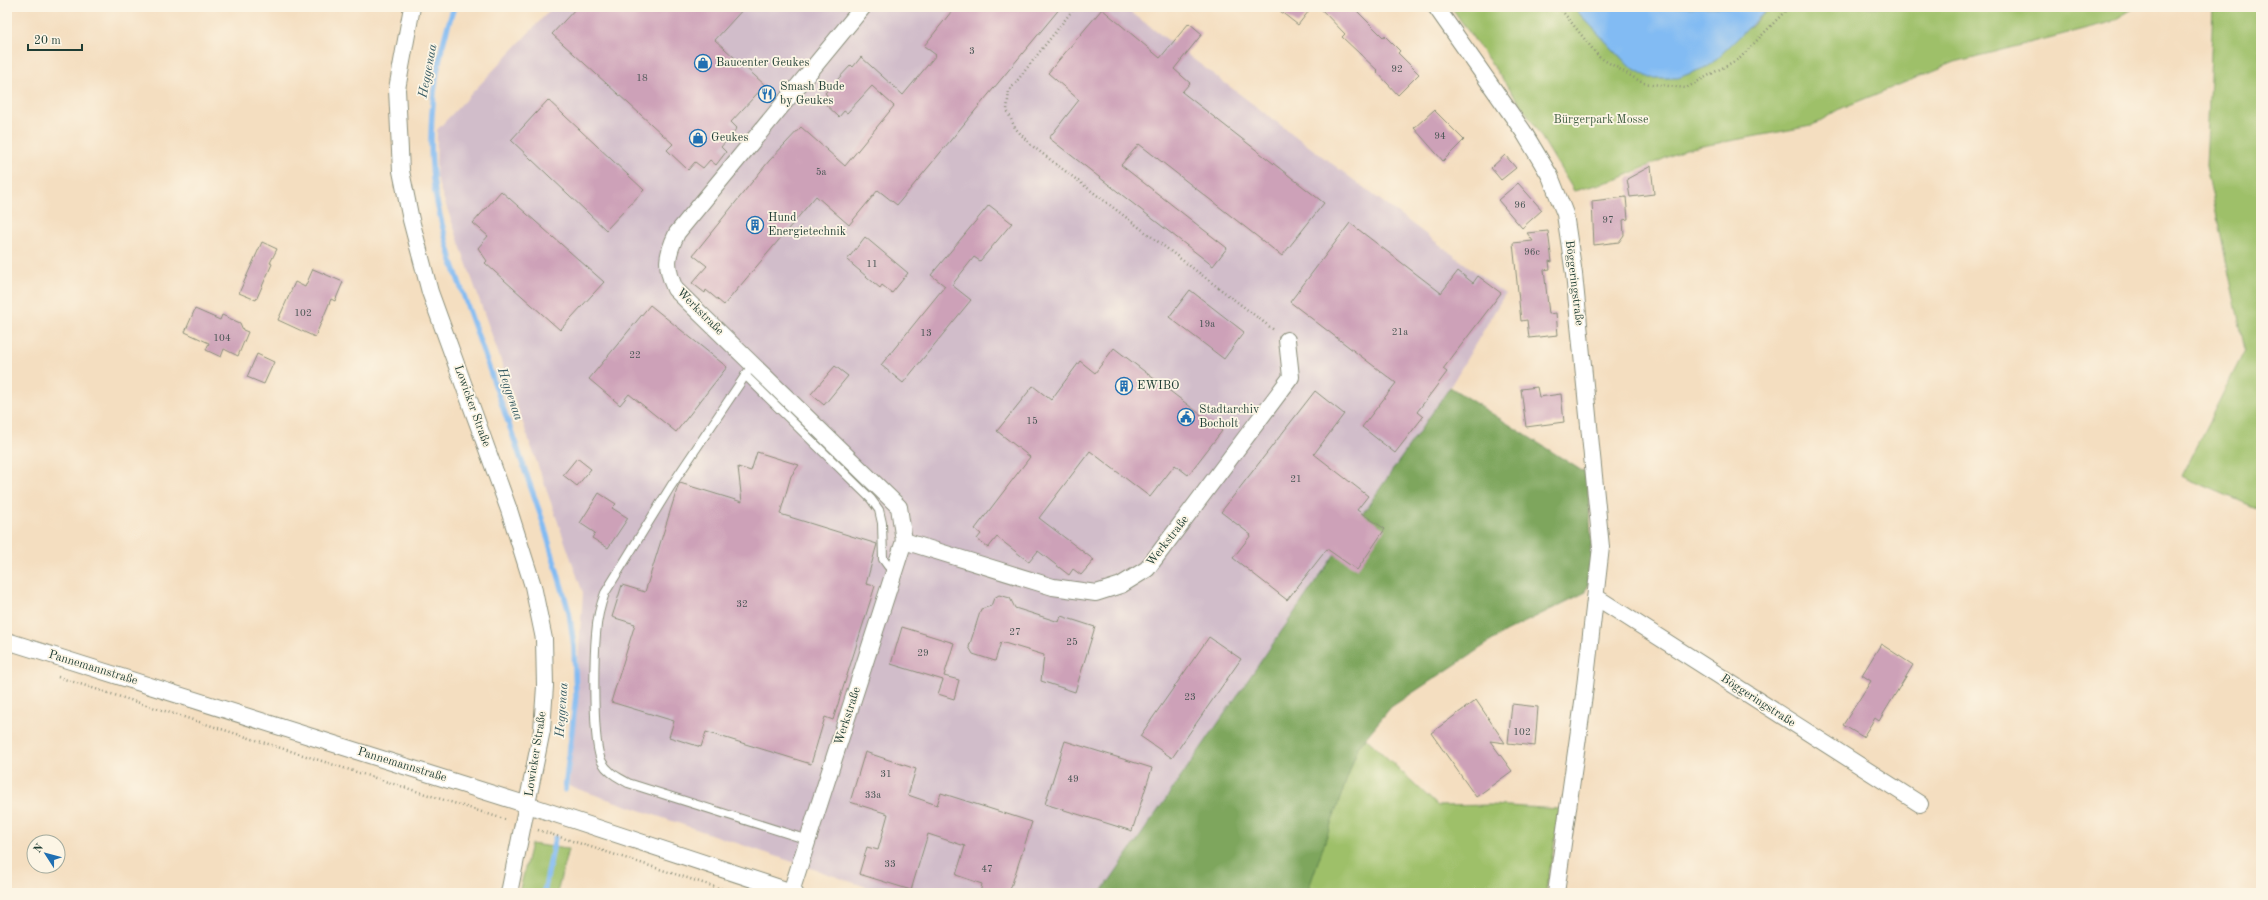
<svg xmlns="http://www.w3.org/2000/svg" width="2268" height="900" font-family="'Old Standard TT',serif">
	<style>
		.industrial { fill: #d1bdca }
		.green { fill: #9ec069; stroke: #5e7e4e }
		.forest { fill: #7ea65d; stroke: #4e7248 }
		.water { fill: #82bbf3; stroke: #507c94 }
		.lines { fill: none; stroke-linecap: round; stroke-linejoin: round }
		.stream { stroke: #82bbf3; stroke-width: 5.5 }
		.building { fill: #cda1b8 }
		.lane-casing { stroke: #8a8e7a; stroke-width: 10 }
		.street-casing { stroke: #8a8e7a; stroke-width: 18 }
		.path { stroke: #8a8e7a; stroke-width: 2.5; stroke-dasharray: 1 3; stroke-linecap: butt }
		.lane { stroke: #fff; stroke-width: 8 }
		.street { stroke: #fff; stroke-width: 16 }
		.labels { text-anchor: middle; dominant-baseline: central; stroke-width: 3.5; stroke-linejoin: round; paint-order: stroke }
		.number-label { font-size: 10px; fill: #4a5655 }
		.poi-label { font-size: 12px; fill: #1f3d34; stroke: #fcf5e5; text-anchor: start }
		.park-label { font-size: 12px; fill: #3f5e41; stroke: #fcf5e5 }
		.street-label { font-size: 12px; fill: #1f3d34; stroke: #fcf5e5 }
		.water-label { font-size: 13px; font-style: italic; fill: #385c64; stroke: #fcf5e5 }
	</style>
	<rect width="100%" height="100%" fill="#fcf5e5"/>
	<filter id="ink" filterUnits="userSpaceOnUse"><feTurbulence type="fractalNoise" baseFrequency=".025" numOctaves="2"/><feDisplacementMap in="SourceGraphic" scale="8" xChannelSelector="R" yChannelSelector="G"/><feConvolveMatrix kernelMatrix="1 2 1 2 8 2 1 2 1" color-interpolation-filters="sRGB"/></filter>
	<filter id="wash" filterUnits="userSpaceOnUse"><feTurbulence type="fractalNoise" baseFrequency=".012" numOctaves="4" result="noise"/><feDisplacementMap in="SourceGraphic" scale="16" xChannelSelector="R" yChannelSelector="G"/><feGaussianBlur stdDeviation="0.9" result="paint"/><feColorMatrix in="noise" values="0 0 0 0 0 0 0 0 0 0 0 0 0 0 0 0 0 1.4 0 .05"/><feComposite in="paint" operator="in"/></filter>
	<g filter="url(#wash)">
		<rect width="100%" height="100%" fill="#f4dec0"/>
		<path class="industrial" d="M553 7H1124L1505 294 1450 387 1101 893H884L569 786 583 593 436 177 437 130Z"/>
		<g class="green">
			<path d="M1451 7H1573L1629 66 1751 27 1770 7H2136L2111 22 1955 62 1842 108 1811 126 1686 149 1618 179 1574 191 1528 115Z"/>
			<path d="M2213 7H2261V510L2181 476 2245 350 2206 166Z"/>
			<path d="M1366 738 1438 806 1491 805 1560 809 1546 893H1306L1358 747Z"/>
			<path d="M531 844 568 849 557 893H519Z"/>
		</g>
		<path class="forest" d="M1450 387 1587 474 1593 566 1586 592 1505 632 1391 707 1358 747 1307 893H1101Z"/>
		<path class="water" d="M1573 7H1770L1709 66 1678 78H1650L1629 66Z"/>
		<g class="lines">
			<g class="stream">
				<path d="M454 7C435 61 427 121 433 178 436 207 445 234 452 262L542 519 569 612 574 646 576 696 565 790"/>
				<path d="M544 893 555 838"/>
			</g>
		</g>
		<g id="blocks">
			<g class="building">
				<path d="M577 7H745L715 40 765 85 731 122 737 128 721 147 726 152 716 165 710 160 703 168 695 162 688 170 667 150 673 144 552 34Z"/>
				<path d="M955 7H1061L897 205 878 190 849 225 816 196 724 305 706 290 705 293 692 283 707 266 693 255 769 161 801 127 845 166 894 106 872 86 847 113 844 111 839 117 821 100 827 95 825 93 851 65 853 67 861 57 903 95 936 55 924 46Z"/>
				<path d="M1275 7H1312L1298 25Z"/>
				<path d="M1319 7H1353L1384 38 1385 36 1400 51 1398 53 1419 74 1398 95 1377 72 1378 71 1342 37 1345 34Z"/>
				<path d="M1102 9 1160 58 1189 23 1202 34 1174 69 1190 83 1182 92 1324 203 1282 256 1139 144 1121 165 1227 248 1213 266 1049 138 1079 100 1048 73Z"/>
				<path d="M548 100 644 190 606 230 511 140Z"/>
				<path d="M1434 110 1464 140 1443 161 1414 128Z"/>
				<path d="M1505 155 1516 168 1501 180 1491 168Z"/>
				<path d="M1651 166 1654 194 1630 197 1627 179Z"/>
				<path d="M1518 183 1542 210 1522 228 1498 200Z"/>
				<path d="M501 191 604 282 560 330 485 263 487 261 478 248 488 236 473 223Z"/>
				<path d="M1626 197 1628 219 1623 220 1624 235 1619 242 1594 245 1592 201Z"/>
				<path d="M989 205 1012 223 980 261 974 257 952 285 971 300 903 383 881 365 945 286 931 275Z"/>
				<path d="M1350 223 1441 293 1458 271 1473 283 1478 276 1501 293 1443 369 1447 372 1417 412 1423 417 1395 453 1362 427 1396 383 1290 302Z"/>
				<path d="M1548 231 1552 262 1549 261 1550 269 1544 270 1549 314 1556 313 1558 335 1529 338 1527 320 1521 321 1513 243 1533 241 1527 233Z"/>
				<path d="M865 237 908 273 892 293 882 285 880 288 847 260Z"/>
				<path d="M262 242 277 249 270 263 272 264 256 300 239 293Z"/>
				<path d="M313 269 343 282 335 301 331 299 315 337 278 320 295 282 305 287Z"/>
				<path d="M1190 290 1244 332 1224 359 1169 317Z"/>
				<path d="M650 305 727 367 676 432 629 394 620 405 589 379Z"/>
				<path d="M195 309 220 320 222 315 240 323 243 330 248 332 238 356 224 349 221 357 206 350 209 343 185 332Z"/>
				<path d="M1114 348 1222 431 1188 475 1175 465 1150 497 1090 451 1039 518 1094 560 1081 575 1073 569 1069 575 1038 551 1029 562 997 537 988 548 977 539 981 534 975 529 1030 457 997 431 1033 386 1051 400 1080 361 1095 373Z"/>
				<path d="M257 354 274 362 264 384 247 377Z"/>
				<path d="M835 366 848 376 824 405 811 394Z"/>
				<path d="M1537 387 1539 397 1561 394 1564 422 1526 427 1521 389Z"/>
				<path d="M1315 391 1344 414 1314 454 1368 496 1357 510 1385 529 1357 570 1327 549 1287 600 1233 558 1251 535 1221 512Z"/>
				<path d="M757 452 799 465 791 476 780 514 877 544 866 584 875 586 833 720 825 717 811 764 706 732 701 747 669 737 674 721 611 702 635 624 612 617 622 585 645 592 678 486 680 483 742 502 738 467 751 471Z"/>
				<path d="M577 458 591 469 577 486 563 475Z"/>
				<path d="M599 493 616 504 612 508 628 518 608 548 592 538 595 533 580 523Z"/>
				<path d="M999 595 1010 598 1015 608 1059 622 1061 616 1095 627 1075 692 1041 681 1044 655 1001 642 995 661 973 654 969 647 981 609 991 606 994 598Z"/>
				<path d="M902 627 954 643 944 676 959 680 954 699 938 694 943 680 891 664Z"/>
				<path d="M1209 637 1241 659 1172 758 1140 736Z"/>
				<path d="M1881 644 1913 665 1879 721 1875 718 1863 737 1843 725 1871 681 1862 675Z"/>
				<path d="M1476 700 1505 743 1490 741 1512 771 1476 797 1431 733Z"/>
				<path d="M1512 704 1538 707 1535 746 1508 743Z"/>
				<path d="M1065 741 1152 768 1132 831 1045 804Z"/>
				<path d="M865 752 916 769 908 795 937 805 941 793 1032 822 1009 893H980L982 884 956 875 965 846 928 834 911 890 859 874 867 847 878 850 888 814 850 802Z"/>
			</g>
		</g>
	</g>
	<g filter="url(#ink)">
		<use href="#blocks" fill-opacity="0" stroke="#8a8e7a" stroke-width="1"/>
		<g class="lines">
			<g class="lane-casing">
				<g id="lane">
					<path d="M753 364 671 486 605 593C600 606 597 620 596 634 594 658 592 744 602 762 608 773 618 777 628 783L808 840"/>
					<path d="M745 375 871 499 879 510 882 523 883 559 888 566 895 569"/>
				</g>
			</g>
			<g class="street-casing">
				<g id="street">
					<path d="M412 7 397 89 401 171 411 220 430 292 509 510 533 586 544 639 545 686 542 730 509 893"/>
					<path d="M863 7 677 233C666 256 665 266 675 289L899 507 904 541 1053 587 1096 593 1121 585 1147 569 1291 377 1287 340"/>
					<path d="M1436 7 1523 131 1550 176 1565 214 1574 274 1601 547 1584 695 1556 893"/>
					<path d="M1596 597 1920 804"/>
					<path d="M7 641 528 805 795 893"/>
					<path d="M791 892 904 541"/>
				</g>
			</g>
			<g class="path">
				<path d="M1075 7 1009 91 1007 110 1015 128 1031 145 1274 330"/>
				<path d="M1559 7 1599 57 1643 83 1686 88 1740 58 1789 7"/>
				<path d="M58 677 507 820"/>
				<path d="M538 830 734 893"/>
			</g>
			<use href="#lane" class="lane"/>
			<use href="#street" class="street"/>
		</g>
	</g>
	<defs>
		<g id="shop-ring" transform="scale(0.9)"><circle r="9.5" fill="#fcf5e5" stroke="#1f6fb2" stroke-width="1.5"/><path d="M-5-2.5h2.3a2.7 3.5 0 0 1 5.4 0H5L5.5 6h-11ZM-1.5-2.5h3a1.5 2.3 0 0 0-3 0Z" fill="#1f6fb2"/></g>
		<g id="restaurant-ring" transform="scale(0.9)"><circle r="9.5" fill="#fcf5e5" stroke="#1f6fb2" stroke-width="1.5"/><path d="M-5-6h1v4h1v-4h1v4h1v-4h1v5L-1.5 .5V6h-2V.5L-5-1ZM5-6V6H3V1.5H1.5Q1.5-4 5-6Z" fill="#1f6fb2"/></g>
		<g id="building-ring" transform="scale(0.9)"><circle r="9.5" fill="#fcf5e5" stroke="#1f6fb2" stroke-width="1.5"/><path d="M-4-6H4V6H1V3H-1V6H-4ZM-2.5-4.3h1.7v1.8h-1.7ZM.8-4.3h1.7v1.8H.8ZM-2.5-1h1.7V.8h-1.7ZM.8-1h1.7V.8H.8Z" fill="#1f6fb2"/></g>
		<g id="civic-ring" transform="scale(0.9)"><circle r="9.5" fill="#fcf5e5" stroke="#1f6fb2" stroke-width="1.5"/><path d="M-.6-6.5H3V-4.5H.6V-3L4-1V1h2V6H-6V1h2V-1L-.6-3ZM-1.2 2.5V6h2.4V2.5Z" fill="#1f6fb2"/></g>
	</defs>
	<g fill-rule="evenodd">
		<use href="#shop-ring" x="703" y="63"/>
		<use href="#restaurant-ring" x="767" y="94"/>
		<use href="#shop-ring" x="698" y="138"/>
		<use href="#building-ring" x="755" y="225"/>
		<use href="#building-ring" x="1124" y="386"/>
		<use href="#civic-ring" x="1186" y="417"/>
	</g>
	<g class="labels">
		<g class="number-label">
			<text x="972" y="51">3</text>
			<text x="1397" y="69">92</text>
			<text x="642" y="78">18</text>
			<text x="1440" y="136">94</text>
			<text x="821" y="172">5a</text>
			<text x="1520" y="205">96</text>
			<text x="1608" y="220">97</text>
			<text x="1532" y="252">96c</text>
			<text x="872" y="264">11</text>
			<text x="303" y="313">102</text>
			<text x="1207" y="324">19a</text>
			<text x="1400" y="332">21a</text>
			<text x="926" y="333">13</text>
			<text x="222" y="338">104</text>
			<text x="635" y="355">22</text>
			<text x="1032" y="421">15</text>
			<text x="1296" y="479">21</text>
			<text x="742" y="604">32</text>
			<text x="1015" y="632">27</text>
			<text x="1072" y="642">25</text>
			<text x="923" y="653">29</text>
			<text x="1190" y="697">23</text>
			<text x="1522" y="732">102</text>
			<text x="886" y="774">31</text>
			<text x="1073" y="779">49</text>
			<text x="873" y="795">33a</text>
			<text x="890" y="864">33</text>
			<text x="987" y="869">47</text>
		</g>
		<g class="poi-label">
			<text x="716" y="63">Baucenter Geukes</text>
			<text x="780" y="87">Smash Bude<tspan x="780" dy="14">by Geukes</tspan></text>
			<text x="711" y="138">Geukes</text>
			<text x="768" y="218">Hund<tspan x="768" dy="14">Energietechnik</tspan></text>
			<text x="1137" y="386">EWIBO</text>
			<text x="1199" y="410">Stadtarchiv<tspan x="1199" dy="14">Bocholt</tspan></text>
		</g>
		<g class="park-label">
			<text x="1601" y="120">Bürgerpark Mosse</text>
		</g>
		<g class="street-label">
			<text transform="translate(1574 283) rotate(83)">Böggeringstraße</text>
			<text transform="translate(700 312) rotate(45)">Werkstraße</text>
			<text transform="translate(472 406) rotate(70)">Lowicker Straße</text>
			<text transform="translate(1168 541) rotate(-52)">Werkstraße</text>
			<text transform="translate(93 668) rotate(17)">Pannemannstraße</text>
			<text transform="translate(1758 701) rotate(33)">Böggeringstraße</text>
			<text transform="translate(848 716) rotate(-72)">Werkstraße</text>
			<text transform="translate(536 754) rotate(-81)">Lowicker Straße</text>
			<text transform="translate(402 765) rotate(17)">Pannemannstraße</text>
		</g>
		<g class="water-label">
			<text transform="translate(428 71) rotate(-79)">Heggenaa</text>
			<text transform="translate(510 394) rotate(71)">Heggenaa</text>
			<text transform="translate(562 710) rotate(-86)">Heggenaa</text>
		</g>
	</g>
	<rect width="2268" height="900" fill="none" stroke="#fcf5e5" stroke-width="24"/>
	<g transform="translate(46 854) rotate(306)"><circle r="19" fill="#fcf5e5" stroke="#a4ab9e"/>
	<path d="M0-3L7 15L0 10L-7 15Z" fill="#1f6fb2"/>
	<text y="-6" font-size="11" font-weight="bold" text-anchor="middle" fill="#1f3d34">N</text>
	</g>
	<path d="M28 44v6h54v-6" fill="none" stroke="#1f3d34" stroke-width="2"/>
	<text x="34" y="44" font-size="12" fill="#1f3d34" stroke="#fcf5e5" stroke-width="3" paint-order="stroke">20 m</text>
</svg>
